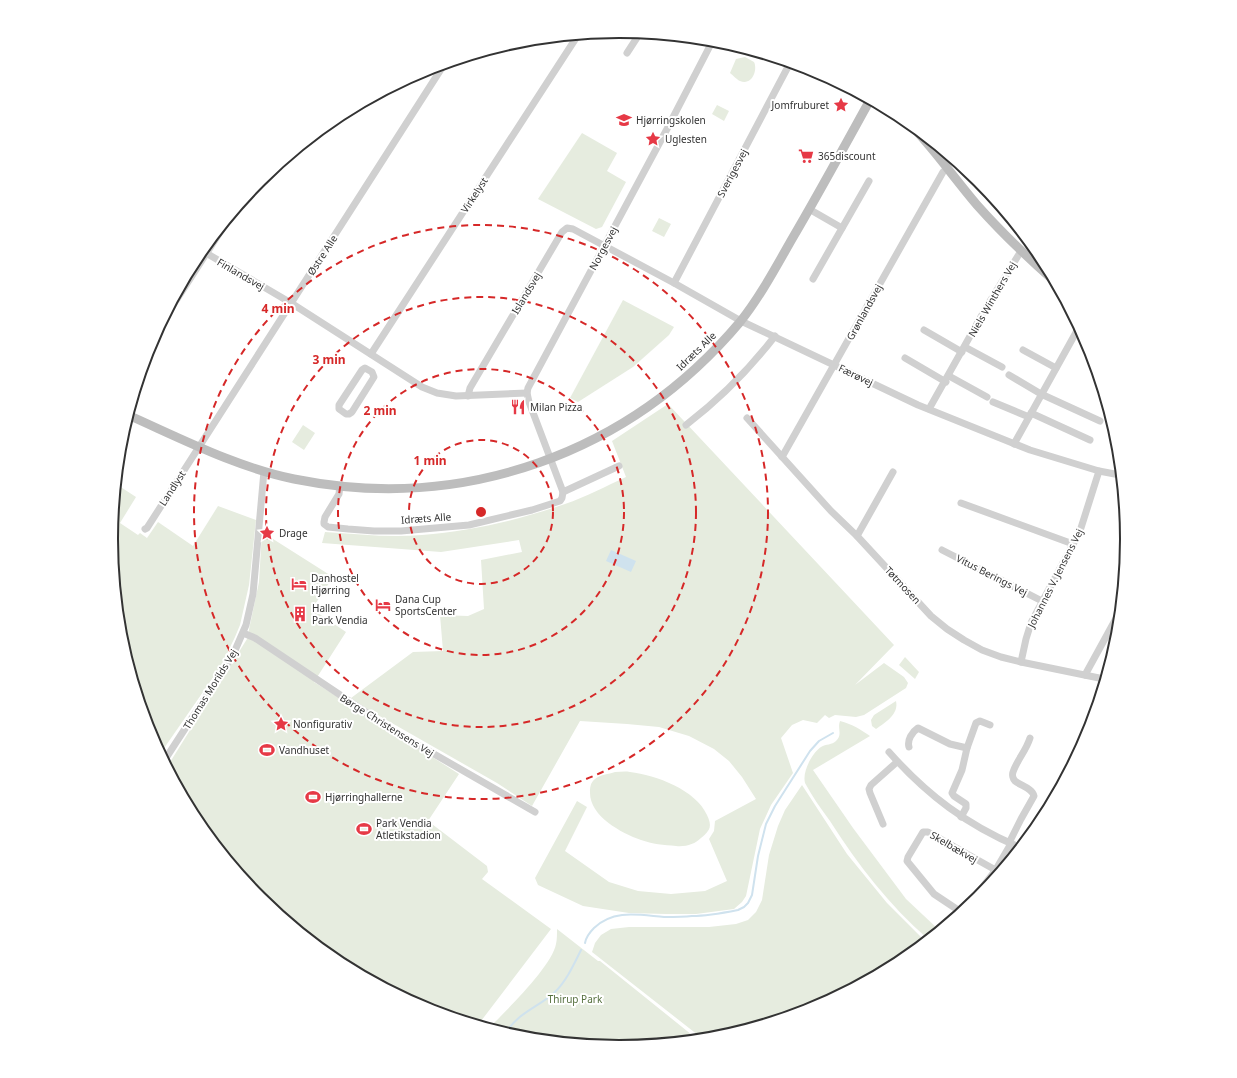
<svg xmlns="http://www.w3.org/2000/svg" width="1237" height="1078" font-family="'Noto Sans',sans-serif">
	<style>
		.green { fill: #e6ecdf }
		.water { fill: #cfe2ee }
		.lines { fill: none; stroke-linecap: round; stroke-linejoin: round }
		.stream { stroke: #cfe2ee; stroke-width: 2 }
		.street { stroke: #d0d0d0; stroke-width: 7 }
		.secondary { stroke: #bdbdbd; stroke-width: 9 }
		.ring { fill: none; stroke: #d62828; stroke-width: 2; stroke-dasharray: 7 5 }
		.labels { text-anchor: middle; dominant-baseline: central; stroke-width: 4; stroke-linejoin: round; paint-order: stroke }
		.poi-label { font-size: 10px; fill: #333; stroke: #fff; text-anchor: start }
		.street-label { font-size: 10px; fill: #333; stroke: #fff }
		.park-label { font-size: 10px; fill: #56703f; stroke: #fff }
		.rim { fill: none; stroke: #333; stroke-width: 2 }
		.centre { fill: #d62828; stroke: #fff; stroke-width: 2 }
		.ring-label { font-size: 12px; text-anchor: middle; font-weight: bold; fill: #d62828; stroke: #fff; stroke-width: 4; stroke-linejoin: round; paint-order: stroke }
	</style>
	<rect width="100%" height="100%" fill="#fff"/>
	<g class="green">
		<path d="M745 57 754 62C758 70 752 86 740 81 737 80 733 75 730 73L736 59Z"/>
		<path d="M717 105 729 111 724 121 712 114Z"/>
		<path d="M582 133 617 153 607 171 626 182 602 227 596 229 538 199Z"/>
		<path d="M659 218 671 224 664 237 652 231Z"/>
		<path d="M623 300 674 327 669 335 633 367 578 402 570 398Z"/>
		<path d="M668 404 894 645 855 685 884 663 904 677 908 683 906 688 864 715 856 717 835 715 829 718 825 715 817 723 803 720 792 725 781 738 793 773 771 805 760 829 746 896 742 902 734 909 696 914H666L629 913 583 906 538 885 535 878 577 801 587 807 565 851 609 882 638 891 671 894 705 891 727 881 709 839 714 831 715 821 756 799 742 777 729 761 714 749 689 736 659 727 627 724 580 721 532 806 497 783 369 710 351 698 413 652 443 651 440 615 468 616 484 609 481 560 522 552 519 540 441 552 322 543 325 532C357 534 390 538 422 535 471 531 519 520 565 504 586 497 606 486 626 477L612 441Z"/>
		<path d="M303 425 315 433 304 450 292 442Z"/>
		<path d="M116 484 136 497 120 523 138 535 140 533 147 538 158 522 193 546 218 506 256 520 249 585 240 625 235 637 221 666 160 754 149 733 120 638 111 539Z"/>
		<path d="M262 532 333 577 312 609 346 632 314 682 459 774 428 821 487 866 488 872 482 879 551 929 478 1025 424 1008 336 961 259 898 196 821 167 767 247 639 259 582Z"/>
		<path d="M905 657 919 672 915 679 899 665Z"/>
		<path d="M896 701C899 714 886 722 876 729L872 726 871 720 874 715Z"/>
		<path d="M840 721C852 724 860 729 870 736L813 770 853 828 906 899 939 930 928 939C889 905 858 865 830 821 821 809 812 796 805 783 802 772 812 753 821 747 826 744 832 745 836 741 843 735 837 728 840 721Z"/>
		<path d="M615 772C620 772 625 771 630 772 656 775 696 790 707 815 712 826 711 830 701 838 695 844 686 847 676 846 664 845 652 844 641 840 621 833 590 816 590 793 590 788 590 783 595 779 599 775 609 774 615 772Z"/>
		<path d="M802 785 847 854 887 903 925 941 901 962 813 1008 717 1037 703 1039 592 952 595 943 601 935 611 929 629 927H709L736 924 748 920 756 912 762 900 769 855 778 826 785 810Z"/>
		<path d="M557 929 598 961H600L697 1039 618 1047 519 1037 489 1028C506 1011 552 966 556 944 557 940 557 934 557 929Z"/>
	</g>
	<path class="water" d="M611 550 636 561 631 572 606 561Z"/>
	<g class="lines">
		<g class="stream">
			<path d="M585 943C586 937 589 933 594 928 614 909 639 915 664 917 673 917 683 917 692 916 707 916 723 913 738 910L744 907 748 903 752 895 758 856 766 824 775 806 810 751 819 741 833 733"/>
			<path d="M506 1033C517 1013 539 1007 555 992 567 980 574 964 581 950"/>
		</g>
		<g class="street">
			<path d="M627 53 640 33"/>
			<path d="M809 209 842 228"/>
			<path d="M206 253 291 303 422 387 437 393 456 396 527 393"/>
			<path d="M813 279 869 181"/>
			<path d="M674 283 790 63"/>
			<path d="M159 327 233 212"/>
			<path d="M924 330 962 352"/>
			<path d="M965 347 1002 367"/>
			<path d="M1023 350 1056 368"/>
			<path d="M371 354 578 35"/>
			<path d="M905 358 946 382"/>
			<path d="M365 368 372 372 374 377 352 412 349 414H346L339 409V405L362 370Z"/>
			<path d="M1009 375 1041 394 1100 421"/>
			<path d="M949 376 987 397"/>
			<path d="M468 396 470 388 562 232 567 228 573 229 674 283 741 321 918 405 1030 450 1099 471 1120 475"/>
			<path d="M993 402 1029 417"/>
			<path d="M929 409 987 306 1021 251"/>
			<path d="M1031 413 1090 440"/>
			<path d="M747 418 831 511 857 536 931 616 947 629 964 640 982 650 1001 657 1021 662 1104 679"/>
			<path d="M686 425C721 398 748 371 775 336"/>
			<path d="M1014 444 1079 327"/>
			<path d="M782 457 943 172 948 168"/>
			<path d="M340 486 339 494 325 517 324 522V524L328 527 348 529 374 531H401L469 525 532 510 560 501 562 498 563 492 529 402 527 393 528 388 667 129 713 40"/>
			<path d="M563 492 619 466"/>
			<path d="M961 503 1073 544"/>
			<path d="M145 529 147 528 445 63"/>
			<path d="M857 536 893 472"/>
			<path d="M942 550 1042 601"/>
			<path d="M243 633 255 638 394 731 535 812"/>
			<path d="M1021 662 1026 639 1031 623 1080 531 1099 471"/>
			<path d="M1085 675 1119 613"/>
			<path d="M909 747C907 740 912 732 918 728L950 744 967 748 962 770 952 793 954 796 966 804V808L961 817"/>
			<path d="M967 748 976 723 980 721 990 725"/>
			<path d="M889 752C927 795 967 825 1019 847"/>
			<path d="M164 761 233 655 246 625 253 594 264 471"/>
			<path d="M883 824 870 793 869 789 871 785 897 762"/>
			<path d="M968 906 995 871 1009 847 1011 839 1021 819 1034 796C1032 788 1021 786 1015 781 1013 779 1012 775 1013 772 1017 760 1026 751 1030 738"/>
			<path d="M961 912 934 894 907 861 908 857 923 832H928L999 872"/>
		</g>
		<g class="secondary">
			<path d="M909 123C934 149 954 178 977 205 1001 232 1026 256 1053 280"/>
			<path d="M128 415C182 439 236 467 294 479 463 513 629 454 740 322 760 297 776 267 792 239 819 193 844 147 870 100"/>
		</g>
	</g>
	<g class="ring">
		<circle cx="481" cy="512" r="72"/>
		<circle cx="481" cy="512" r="143"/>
		<circle cx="481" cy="512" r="215"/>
		<circle cx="481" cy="512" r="287"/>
	</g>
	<defs>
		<g id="sight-bare" transform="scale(1.2)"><path d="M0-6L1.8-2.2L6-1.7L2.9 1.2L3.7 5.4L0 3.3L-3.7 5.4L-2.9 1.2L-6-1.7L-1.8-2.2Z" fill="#e63946" stroke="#fff" stroke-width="2.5" paint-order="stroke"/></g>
		<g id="school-bare" transform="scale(1.2)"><path d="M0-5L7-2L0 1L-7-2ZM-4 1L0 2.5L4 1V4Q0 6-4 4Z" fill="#e63946" stroke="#fff" stroke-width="2.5" paint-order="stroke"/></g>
		<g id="supermarket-bare" transform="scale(1.2)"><path d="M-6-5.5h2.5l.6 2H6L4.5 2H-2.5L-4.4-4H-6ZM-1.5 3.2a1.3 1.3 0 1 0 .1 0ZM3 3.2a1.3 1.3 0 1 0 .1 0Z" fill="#e63946" stroke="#fff" stroke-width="2.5" paint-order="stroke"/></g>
		<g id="restaurant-bare" transform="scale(1.2)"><path d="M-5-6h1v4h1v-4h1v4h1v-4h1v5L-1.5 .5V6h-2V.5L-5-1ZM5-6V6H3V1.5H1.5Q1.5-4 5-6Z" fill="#e63946" stroke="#fff" stroke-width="2.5" paint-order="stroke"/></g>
		<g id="hotel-bare" transform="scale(1.2)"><path d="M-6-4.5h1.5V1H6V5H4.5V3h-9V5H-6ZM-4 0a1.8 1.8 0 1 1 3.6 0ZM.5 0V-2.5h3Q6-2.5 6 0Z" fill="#e63946" stroke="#fff" stroke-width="2.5" paint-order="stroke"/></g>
		<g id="building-bare" transform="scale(1.2)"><path d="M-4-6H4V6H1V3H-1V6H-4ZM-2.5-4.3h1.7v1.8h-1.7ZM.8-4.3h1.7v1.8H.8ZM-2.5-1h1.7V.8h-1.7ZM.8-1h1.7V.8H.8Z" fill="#e63946" stroke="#fff" stroke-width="2.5" paint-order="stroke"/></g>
		<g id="stadium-bare" transform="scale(1.2)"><path d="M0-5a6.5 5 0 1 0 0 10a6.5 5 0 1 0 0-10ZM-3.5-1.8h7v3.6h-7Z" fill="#e63946" stroke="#fff" stroke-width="2.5" paint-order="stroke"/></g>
	</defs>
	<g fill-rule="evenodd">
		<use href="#sight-bare" x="841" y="105"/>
		<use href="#school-bare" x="624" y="120"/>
		<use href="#sight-bare" x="653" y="139"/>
		<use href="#supermarket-bare" x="806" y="156"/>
		<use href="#restaurant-bare" x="518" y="407"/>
		<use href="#sight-bare" x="267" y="533"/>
		<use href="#hotel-bare" x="299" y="584"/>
		<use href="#hotel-bare" x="383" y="605"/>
		<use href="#building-bare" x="300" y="614"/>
		<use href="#sight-bare" x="281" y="724"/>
		<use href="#stadium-bare" x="267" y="750"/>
		<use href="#stadium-bare" x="313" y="797"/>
		<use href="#stadium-bare" x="364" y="829"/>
	</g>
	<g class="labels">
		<g class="poi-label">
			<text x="829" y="105" text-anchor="end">Jomfruburet</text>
			<text x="636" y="120">Hjørringskolen</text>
			<text x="665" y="139">Uglesten</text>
			<text x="818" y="156">365discount</text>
			<text x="530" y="407">Milan Pizza</text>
			<text x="279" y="533">Drage</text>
			<text x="311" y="578">Danhostel<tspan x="311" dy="12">Hjørring</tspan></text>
			<text x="395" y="599">Dana Cup<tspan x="395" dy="12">SportsCenter</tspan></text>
			<text x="312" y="608">Hallen<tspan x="312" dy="12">Park Vendia</tspan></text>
			<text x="293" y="724">Nonfigurativ</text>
			<text x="279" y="750">Vandhuset</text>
			<text x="325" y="797">Hjørringhallerne</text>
			<text x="376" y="823">Park Vendia<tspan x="376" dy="12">Atletikstadion</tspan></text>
		</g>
		<g class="street-label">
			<text transform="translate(732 173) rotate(-62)">Sverigesvej</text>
			<text transform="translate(474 195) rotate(-57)">Virkelyst</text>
			<text transform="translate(603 248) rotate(-62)">Norgesvej</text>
			<text transform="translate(322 255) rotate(-57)">Østre Alle</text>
			<text transform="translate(241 274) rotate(30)">Finlandsvej</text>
			<text transform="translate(526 293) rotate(-59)">Islandsvej</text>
			<text transform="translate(992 299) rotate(-60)">Niels Winthers Vej</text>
			<text transform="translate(864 312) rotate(-61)">Grønlandsvej</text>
			<text transform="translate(696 351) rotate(-44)">Idræts Alle</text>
			<text transform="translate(856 375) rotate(26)">Færøvej</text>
			<text transform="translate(172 488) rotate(-57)">Landlyst</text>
			<text transform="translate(426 518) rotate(-4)">Idræts Alle</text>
			<text transform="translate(992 575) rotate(27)">Vitus Berings Vej</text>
			<text transform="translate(1055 578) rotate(-63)">Johannes V. Jensens Vej</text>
			<text transform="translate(903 585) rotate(47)">Tøtmosen</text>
			<text transform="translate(210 689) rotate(-58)">Thomas Morilds Vej</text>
			<text transform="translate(387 725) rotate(32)">Børge Christensens Vej</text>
			<text transform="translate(954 847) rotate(30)">Skelbækvej</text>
		</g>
		<g class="park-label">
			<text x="575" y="999">Thirup Park</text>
		</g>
	</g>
	<path d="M0 0H1237V1078H0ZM118 539a501 501 0 1 1 1002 0a501 501 0 1 1-1002 0Z" fill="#fff" fill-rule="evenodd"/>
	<path class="rim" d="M118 539a501 501 0 1 1 1002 0a501 501 0 1 1-1002 0Z"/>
	<circle cx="481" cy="512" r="6" class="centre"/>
	<g class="ring-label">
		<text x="278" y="313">4 min</text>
		<text x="329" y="364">3 min</text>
		<text x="380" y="415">2 min</text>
		<text x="430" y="465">1 min</text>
	</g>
</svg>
